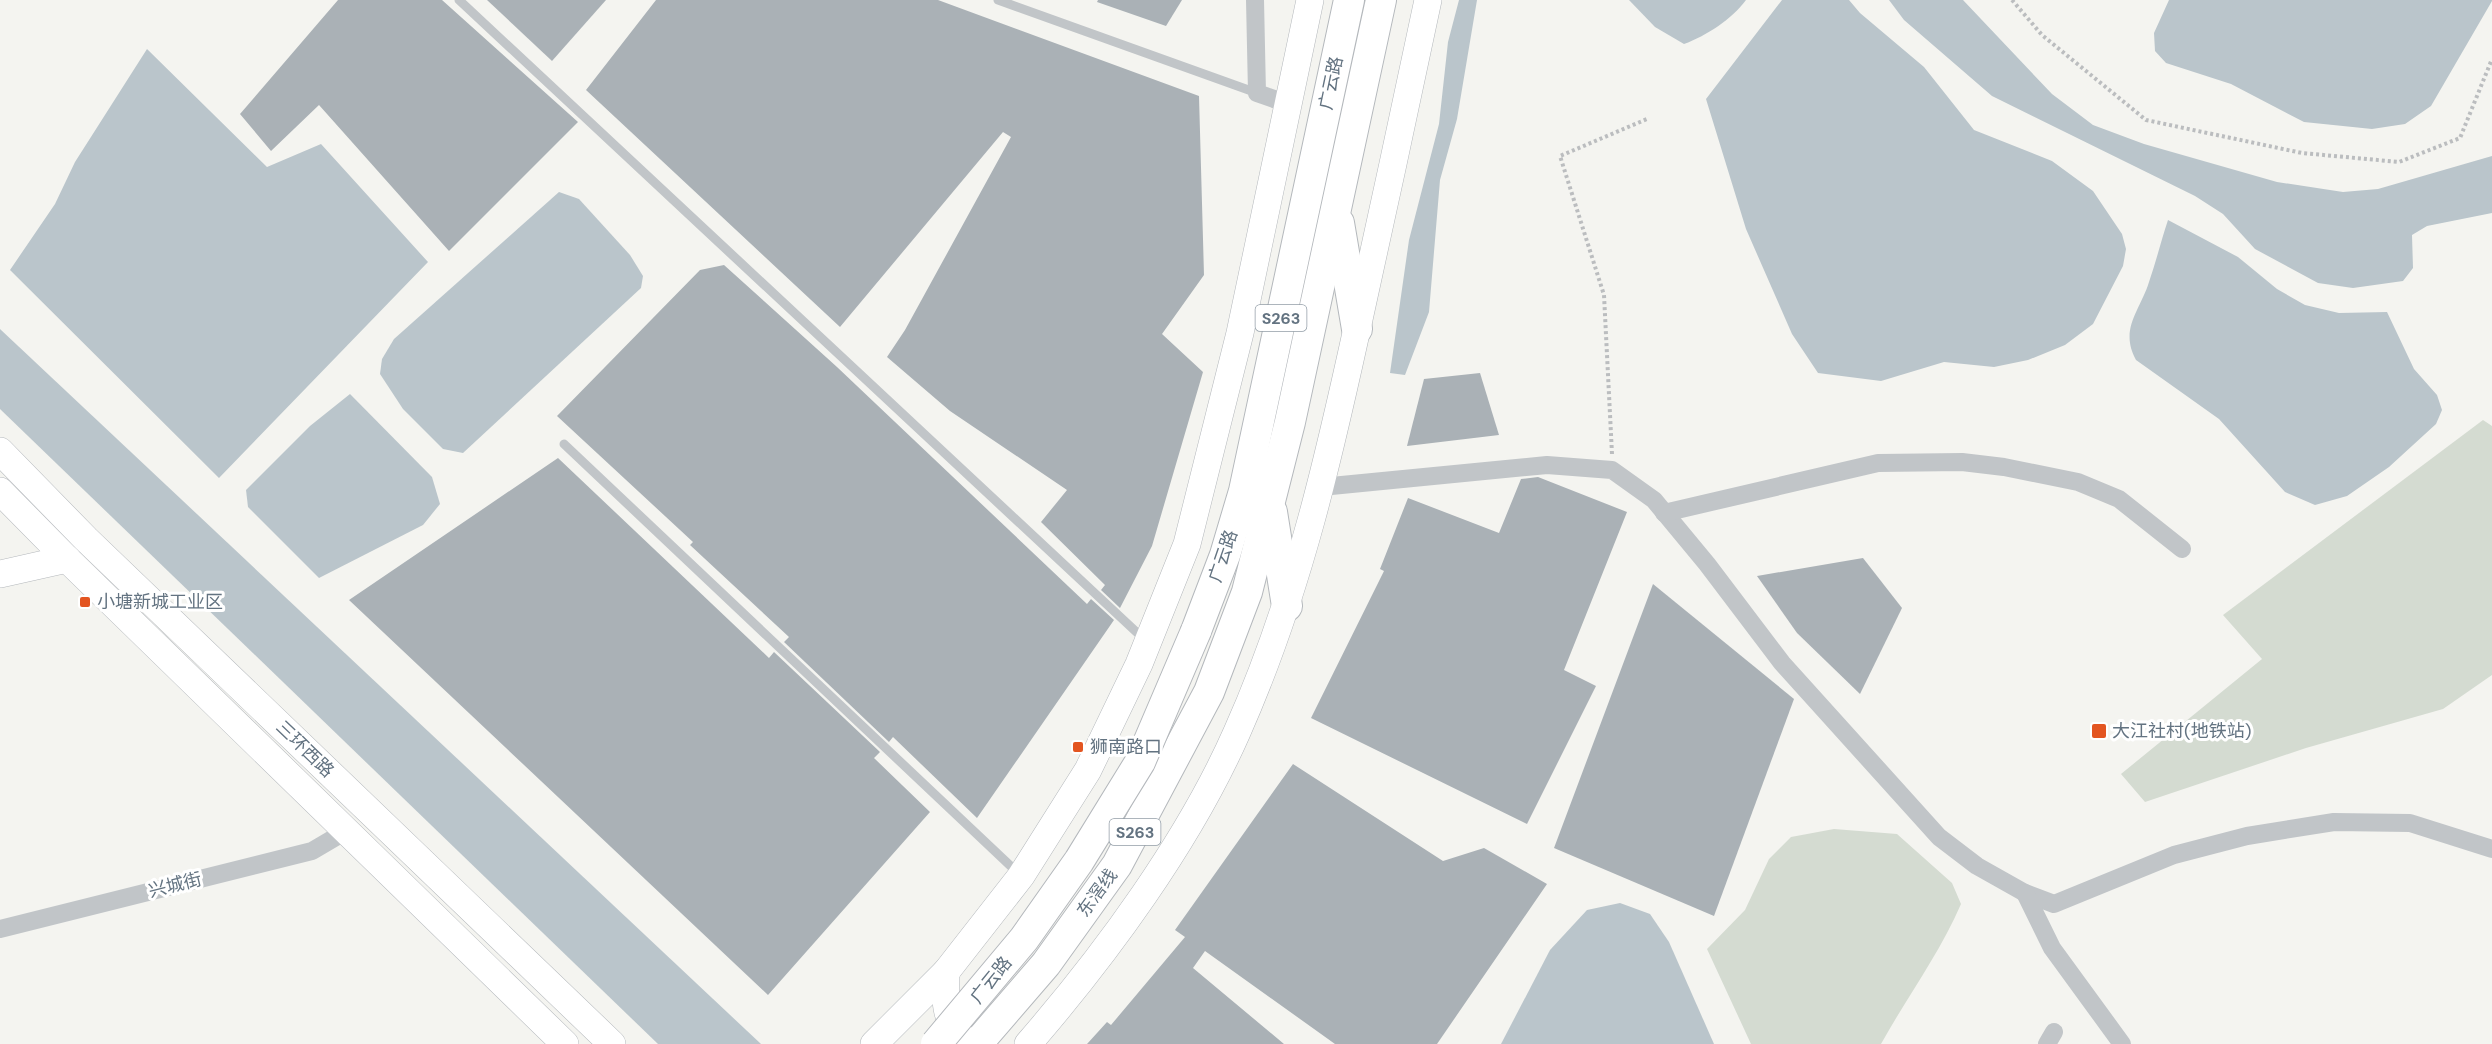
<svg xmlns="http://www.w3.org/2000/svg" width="2492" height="1044" font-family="'DM Sans','Noto Sans SC',sans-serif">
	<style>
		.green { fill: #d4dbd1 }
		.water { fill: #bac5cb }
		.building { fill: #aab1b6 }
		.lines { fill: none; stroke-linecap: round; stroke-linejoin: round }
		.secondary-casing { stroke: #b4b8bc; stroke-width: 28 }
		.primary-casing { stroke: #b4b8bc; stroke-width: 32 }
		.path { stroke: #bbbdbf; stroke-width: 4; stroke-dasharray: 3 3; stroke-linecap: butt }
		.lane { stroke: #c1c5c8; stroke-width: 9 }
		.street { stroke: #c1c5c8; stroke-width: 18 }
		.secondary { stroke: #fff; stroke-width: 27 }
		.primary { stroke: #fff; stroke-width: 30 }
		.primary-bridge-casing { stroke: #b4b8bc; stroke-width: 32; stroke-linecap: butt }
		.primary-bridge { stroke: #fff; stroke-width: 30 }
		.poi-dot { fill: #e35521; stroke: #fff; stroke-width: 2 }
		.labels { text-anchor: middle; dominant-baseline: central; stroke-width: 6; stroke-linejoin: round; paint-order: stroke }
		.shield { fill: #fff; stroke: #929da7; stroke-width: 1.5 }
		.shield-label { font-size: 16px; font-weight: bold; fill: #637381 }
		.street-label { font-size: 18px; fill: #637381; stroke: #fff }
		.poi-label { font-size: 18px; fill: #637381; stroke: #fff; text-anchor: start }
	</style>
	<rect width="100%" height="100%" fill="#f4f4f0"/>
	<g class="green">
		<path d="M2483 420 2492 426V675L2443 709 2306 748 2145 802 2121 774 2262 659 2223 615Z"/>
		<path d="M1834 829 1897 834 1952 883 1961 904C1940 953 1907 997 1881 1044H1751L1707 949 1745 910 1769 859 1791 837Z"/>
	</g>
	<g class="water">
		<path d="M1459 0H1477L1457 119 1440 180 1429 312 1405 375 1390 373 1409 240 1439 124 1448 42Z"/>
		<path d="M1629 0H1746C1732 19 1706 36 1684 44L1655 27Z"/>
		<path d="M1782 0H1849L1860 13 1924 67 1974 130 2052 161 2093 191 2122 234 2126 249 2123 266 2093 324 2065 345 2028 360 1994 367 1944 362 1881 381 1818 373 1792 334 1746 229 1706 99Z"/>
		<path d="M1889 0H1963L2052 94 2093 125 2144 144 2277 182 2343 192 2378 189 2492 156V213L2427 226 2412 235 2413 268 2403 281 2353 288 2318 283 2255 249 2223 214 2195 196 1992 96 1904 20Z"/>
		<path d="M2169 0H2492V1L2431 106 2405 124 2372 129 2304 122 2231 84 2166 63 2155 51 2154 33Z"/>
		<path d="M147 49 267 167 321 144 428 262 219 478 10 270 55 204 75 162Z"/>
		<path d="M559 192 579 199 630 255 643 276 641 288 463 453 443 449 403 409 380 374 382 359 394 339Z"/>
		<path d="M2168 220 2238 257 2277 289 2305 305 2339 313 2387 312 2414 369 2437 395 2442 410 2436 424 2389 467 2347 496 2315 505 2285 492 2219 419 2136 360C2119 329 2140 311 2149 282 2156 262 2161 241 2168 220Z"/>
		<path d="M0 329 761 1044H658L0 409Z"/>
		<path d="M350 394 432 477 440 504 423 525 319 578 248 507 246 490 310 426Z"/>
		<path d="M1620 903 1650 914 1669 942 1714 1044H1501L1550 950 1587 910Z"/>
	</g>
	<g class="building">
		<path d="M338 0H442L578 122 449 251 319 105 271 151 240 114Z"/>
		<path d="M487 0H606L552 61Z"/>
		<path d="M656 0H938L1199 96 1204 275 1162 334 1203 372 1152 546 1120 608 1101 590 1105 585 1041 522 1067 490 950 411 887 357 905 330 1011 137 1003 132 840 327 586 90Z"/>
		<path d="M1098 0H1182L1166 26 1097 2Z"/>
		<path d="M724 265 837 367 1087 604 1091 599 1114 620 977 818 893 737 889 742 784 642 789 637 690 545 693 542 557 416 700 270Z"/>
		<path d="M1480 373 1499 435 1407 446 1424 379Z"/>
		<path d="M558 458 769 658 774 652 880 752 874 758 930 812 768 995 349 600Z"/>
		<path d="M1538 477 1627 512 1564 670 1596 686 1527 824 1311 718 1384 571 1380 569 1408 498 1499 533 1521 479Z"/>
		<path d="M1863 558 1902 608 1860 694 1797 633 1757 576Z"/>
		<path d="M1653 584 1794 699 1714 916 1554 848Z"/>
		<path d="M1293 764 1443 861 1484 848 1547 884 1437 1044H1335L1205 951 1193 968 1284 1044H1087L1107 1022 1111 1025 1185 937 1175 930Z"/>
	</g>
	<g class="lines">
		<g class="secondary-casing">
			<g id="secondary">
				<path d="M0 451 86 539 612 1044"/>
				<path d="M0 491 67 559 565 1044"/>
				<path d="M0 574 67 559"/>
				<path d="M946 972C945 1002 944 1025 970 1044"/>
				<path d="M874 1044 946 972 1021 876 1088 770 1139 664 1187 544 1240 333 1310 0"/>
				<path d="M1028 1044C1106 954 1189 841 1237 732 1299 593 1331 449 1363 301 1385 201 1407 100 1428 0"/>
			</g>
		</g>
		<g class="primary-casing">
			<g id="primary">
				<path d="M1339 223 1357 329"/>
				<path d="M1272 512 1287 606"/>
				<path d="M1196 631 1225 555 1244 491 1349 0"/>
				<path d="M977 1044 1046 964 1117 865 1209 692 1247 592 1290 422 1381 0"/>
			</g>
		</g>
		<g class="path">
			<path d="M2012 0 2042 35 2146 120 2302 153 2399 162 2460 138 2492 59"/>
			<path d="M1612 454 1604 295 1560 156 1647 119"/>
		</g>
		<g class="lane">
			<path d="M459 0 1146 641"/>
			<path d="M998 0 1257 93"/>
			<path d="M564 444 1019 874"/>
		</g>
		<g class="street">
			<path d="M1255 0 1257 93 1288 104"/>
			<path d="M1321 487 1547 465 1612 470 1654 500 1707 564 1782 663 1939 837 1977 866 2025 893 2054 904 2174 855 2247 836 2334 822 2410 823 2492 849"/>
			<path d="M1664 513 1878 463 1962 462 2004 467 2078 482 2119 499 2182 549"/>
			<path d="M2025 893 2052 948 2122 1044"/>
			<path d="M0 929 312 851 346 831"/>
			<path d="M2047 1044 2054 1032"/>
		</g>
		<use href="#secondary" class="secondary"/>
		<use href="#primary" class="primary"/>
		<g class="primary-bridge-casing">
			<path id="primary-bridge" d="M936 1044 1024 939 1079 861 1140 762 1196 631"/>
		</g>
		<use href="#primary-bridge" class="primary-bridge"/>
	</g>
	<g class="poi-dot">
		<rect x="79" y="596" width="12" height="12" rx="3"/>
		<rect x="2091" y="723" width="16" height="16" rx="3"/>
		<rect x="1072" y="741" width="12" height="12" rx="3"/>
	</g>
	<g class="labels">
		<g class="shield">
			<rect x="1255.5" y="305" width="51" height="26" rx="4.5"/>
			<rect x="1109.5" y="819" width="51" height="26" rx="4.5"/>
		</g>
		<g class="shield-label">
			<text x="1281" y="318">S263</text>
			<text x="1135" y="832">S263</text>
		</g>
		<g class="street-label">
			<text transform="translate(1331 83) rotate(-78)">广云路</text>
			<text transform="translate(1223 556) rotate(-71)">广云路</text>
			<text transform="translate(305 749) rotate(44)">三环西路</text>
			<text transform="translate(175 885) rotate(-14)">兴城街</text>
			<text transform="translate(1097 893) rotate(-54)">东滘线</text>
			<text transform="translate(991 980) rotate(-51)">广云路</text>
		</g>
		<g class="poi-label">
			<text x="97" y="602">小塘新城工业区</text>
			<text x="2112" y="731">大江社村(地铁站)</text>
			<text x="1090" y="747">狮南路口</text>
		</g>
	</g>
</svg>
